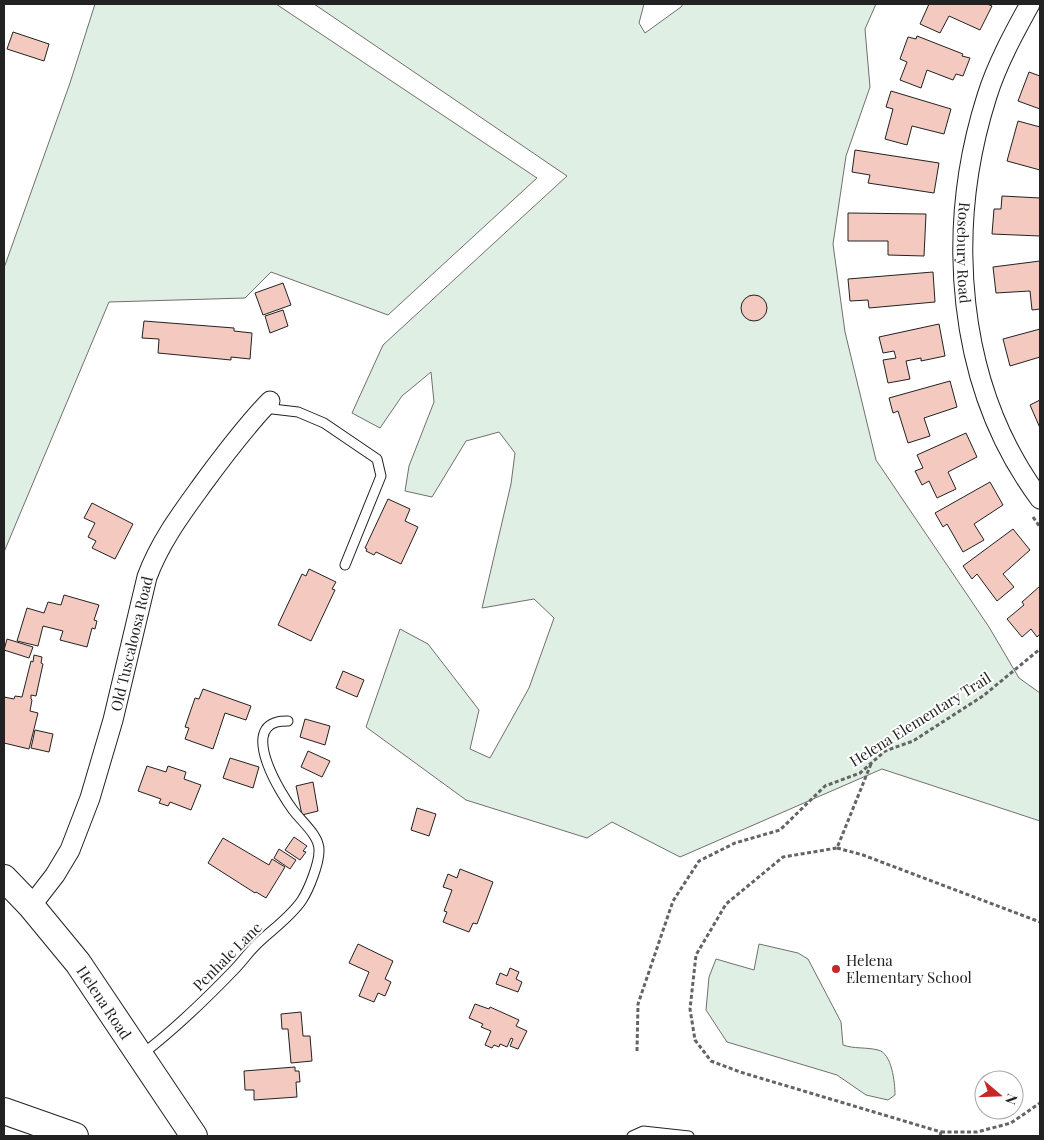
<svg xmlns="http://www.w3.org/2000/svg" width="1044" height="1140" font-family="'Playfair Display',serif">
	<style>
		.green { fill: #e0efe3; stroke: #6f6f6f }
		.building { fill: #f3c9c0; stroke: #222 }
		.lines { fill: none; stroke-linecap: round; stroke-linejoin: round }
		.lane-casing { stroke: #222; stroke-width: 11 }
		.street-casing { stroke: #222; stroke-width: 21 }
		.secondary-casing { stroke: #222; stroke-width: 28 }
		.path { stroke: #646464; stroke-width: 3; stroke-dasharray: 4 2.5; stroke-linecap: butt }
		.lane { stroke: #fff; stroke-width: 9 }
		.street { stroke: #fff; stroke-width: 19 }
		.secondary { stroke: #fff; stroke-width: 26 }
		.poi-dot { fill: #c62828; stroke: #fff; stroke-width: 2 }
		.labels { text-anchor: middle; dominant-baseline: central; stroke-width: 4; stroke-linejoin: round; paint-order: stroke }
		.street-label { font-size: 15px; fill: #222; stroke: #fff }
		.poi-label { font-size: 15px; fill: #222; stroke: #fff; text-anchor: start }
	</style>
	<rect width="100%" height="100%" fill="#fff"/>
	<g class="green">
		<path d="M95 4H276L537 178 388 315 271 272 245 298 109 302 4 552V268L70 83Z"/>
		<path d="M314 4H644L639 23 645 33 681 7 683 4H876L865 29 870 87 846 156 833 244 845 332 876 460 989 627 1019 678 1040 693V821L882 769 680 857 612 822 587 838 466 800 366 727 400 629 428 644 479 710 470 749 490 758 529 688 554 618 534 599 482 608 511 484 515 453 499 432 466 441 432 497 405 491 409 466 434 402 431 372 402 396 380 428 352 413 383 345 567 176Z"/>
		<path d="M759 944 798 953 808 959 841 1022 843 1045C854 1049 866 1047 878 1050 892 1053 895 1083 895 1095L888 1100 866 1095 837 1075 727 1042 706 1010 709 977 716 959 754 970Z"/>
	</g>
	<g class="building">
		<path d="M929 4H987L992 6 980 30 949 16 940 33 920 24Z"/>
		<path d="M13 32 49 44 44 61 7 49Z"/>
		<path d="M917 36 963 54 962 56 970 58 963 76 956 74 953 80 927 70 921 88 900 80 907 62 900 59 908 37 916 39Z"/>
		<path d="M1029 72 1040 76V109L1018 101Z"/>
		<path d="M891 91 951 109 944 134 912 126 907 145 885 139 893 109 886 107Z"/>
		<path d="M1018 121 1040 127V170L1007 161Z"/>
		<path d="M855 150 939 163 934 193 868 183 870 175 852 172Z"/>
		<path d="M1002 196 1040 198V236L992 234 994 209H1001Z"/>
		<path d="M848 213 926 214 924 256 888 255V241H848Z"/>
		<path d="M1040 261V309L1032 310 1030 291 996 293 993 267Z"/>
		<path d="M933 272 935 302 869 308 868 300 850 301 848 279Z"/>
		<path d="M283 283 291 305 263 315 255 293Z"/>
		<circle cx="754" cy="308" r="13"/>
		<path d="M283 310 288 326 270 333 265 316Z"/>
		<path d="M144 321 234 328V331L252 333 250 359 231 357V360L158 353 159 339 142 338Z"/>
		<path d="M939 324 945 356 921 361V358L906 361 910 379 888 383 883 360 896 358 894 351 883 353 879 337Z"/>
		<path d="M1040 329V357L1010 366 1003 339Z"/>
		<path d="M950 381 957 407 924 418 930 436 908 443 898 411 893 413 889 398Z"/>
		<path d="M1040 400V428L1030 405Z"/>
		<path d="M966 433 977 457 948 472 956 489 937 498 929 481 922 485 915 471 923 468 917 455Z"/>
		<path d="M990 482 1003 505 974 524 984 540 963 552 947 524 943 527 935 513Z"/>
		<path d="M388 499 410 509 405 521 418 527 401 564 376 552 374 555 366 551 367 549 365 548Z"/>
		<path d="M92 503 133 524 115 559 92 548 96 541 88 537 95 523 84 518Z"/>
		<path d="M1013 529 1030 550 1003 574 1014 587 997 601 977 574 972 579 963 566Z"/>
		<path d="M309 569 336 582 332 589 335 590 311 641 278 625 302 574 306 576Z"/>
		<path d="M1040 586V634L1037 637 1031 629 1022 637 1007 619 1024 605 1022 602Z"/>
		<path d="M64 595 99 605 94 620 97 621 95 629 92 628 87 647 60 640 63 631 43 626 38 646 17 641 27 608 44 613 48 602 61 605Z"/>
		<path d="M7 639 33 647 29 658 4 650Z"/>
		<path d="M34 655 42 657 41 663 43 664 36 696 31 695V699L32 700 30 711 38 713 29 749 4 743V697L14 699 15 696 22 697 31 661 33 662Z"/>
		<path d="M343 671 364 680 357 697 336 688Z"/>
		<path d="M203 689 251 706 246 720 225 713 213 749 185 739 189 728 185 727 195 698 199 699Z"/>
		<path d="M305 719 330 726 325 745 300 737Z"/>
		<path d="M35 730 53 734 49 752 31 748Z"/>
		<path d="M308 751 330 761 322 777 301 767Z"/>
		<path d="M230 758 259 767 253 788 223 778Z"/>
		<path d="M147 766 166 772 168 766 186 772 184 779 201 785 191 810 170 802 168 806 159 803 161 799 138 791Z"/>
		<path d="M313 782 318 811 302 815 296 786Z"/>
		<path d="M417 808 436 814 429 836 411 830Z"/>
		<path d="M294 837 307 846 303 851 306 852 300 860 285 850Z"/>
		<path d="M223 838 269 865 272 859 285 867 266 898 256 892 255 893 208 863Z"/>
		<path d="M279 849 296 860 290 869 274 858Z"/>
		<path d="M460 869 493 882 477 924 473 923 469 932 443 922 447 912 444 911 452 890 443 887 448 874 457 878Z"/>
		<path d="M358 944 393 961 385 979 391 982 385 996 378 993 374 1002 359 996 369 972 349 963Z"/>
		<path d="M510 968 519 972 516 979 522 982 518 992 496 984 500 973 507 976Z"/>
		<path d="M475 1004 489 1009 490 1007 519 1020 516 1026 527 1031 518 1049 510 1046 513 1039 511 1038 507 1047 500 1044 499 1047 494 1045 492 1048 485 1045 491 1031 481 1027 483 1024 469 1018Z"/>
		<path d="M301 1012 303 1036H310L312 1061 291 1063 288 1029H282L281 1014Z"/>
		<path d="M295 1067V1071H299L300 1082H296L297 1097 254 1100V1090H245L244 1071Z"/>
	</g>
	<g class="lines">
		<g class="lane-casing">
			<g id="lane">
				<path d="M264 408 298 412 324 423 377 459 381 476 345 565"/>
				<path d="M141 1055C174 1030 204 1001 233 971 241 963 248 953 256 945 271 930 290 918 302 900 309 889 319 864 319 851 320 836 301 821 293 810 281 794 242 731 277 722 280 721 285 721 288 721"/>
				<path d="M632 1136 643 1131 689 1136"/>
			</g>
		</g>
		<g class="street-casing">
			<g id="street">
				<path id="s1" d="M1030 4C1014 33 997 64 987 96 945 228 955 385 1040 499"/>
				<path id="s2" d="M31 906 55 875 70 850 90 798 113 720 147 577C160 542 181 514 202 485 224 455 245 427 270 401"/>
			</g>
		</g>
		<g class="secondary-casing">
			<g id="secondary">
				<path id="s3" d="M4 878 31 906 78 963 194 1136"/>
				<path d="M4 1111 75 1136"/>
			</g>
		</g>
		<g class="path">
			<path d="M1033 517 1040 527"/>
			<path d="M871 764 837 848 783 857 726 904 696 955 690 1009 695 1040 711 1061 740 1072 941 1132 940 1136"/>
			<path d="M837 848 863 855 1040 922"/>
			<path d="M637 1051 638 1004 673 901 699 861 735 843 780 830 825 786 860 773 885 751 913 741 983 696 1040 649"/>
			<path d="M941 1132H977L1011 1123 1040 1103"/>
		</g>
		<use href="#lane" class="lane"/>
		<use href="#street" class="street"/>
		<use href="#secondary" class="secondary"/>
	</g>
	<circle class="poi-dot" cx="836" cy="969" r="5"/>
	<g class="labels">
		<g class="street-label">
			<text stroke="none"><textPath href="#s1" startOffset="261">Rosebury Road</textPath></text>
			<text stroke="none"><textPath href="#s2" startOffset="284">Old Tuscaloosa Road</textPath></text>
			<text transform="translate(920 719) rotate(-32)">Helena Elementary Trail</text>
			<text transform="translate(227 956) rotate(-45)">Penhale Lane</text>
			<text stroke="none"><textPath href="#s3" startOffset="160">Helena Road</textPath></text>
		</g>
		<g class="poi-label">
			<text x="846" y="960">Helena<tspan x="846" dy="17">Elementary School</tspan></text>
		</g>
	</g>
	<rect width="1044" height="1140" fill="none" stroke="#222222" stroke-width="10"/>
	<g transform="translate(999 1095) rotate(109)"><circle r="24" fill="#ffffff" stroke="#a7a7a7"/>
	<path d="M0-4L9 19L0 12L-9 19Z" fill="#c62828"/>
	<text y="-8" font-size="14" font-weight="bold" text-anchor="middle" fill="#222222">N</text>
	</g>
</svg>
